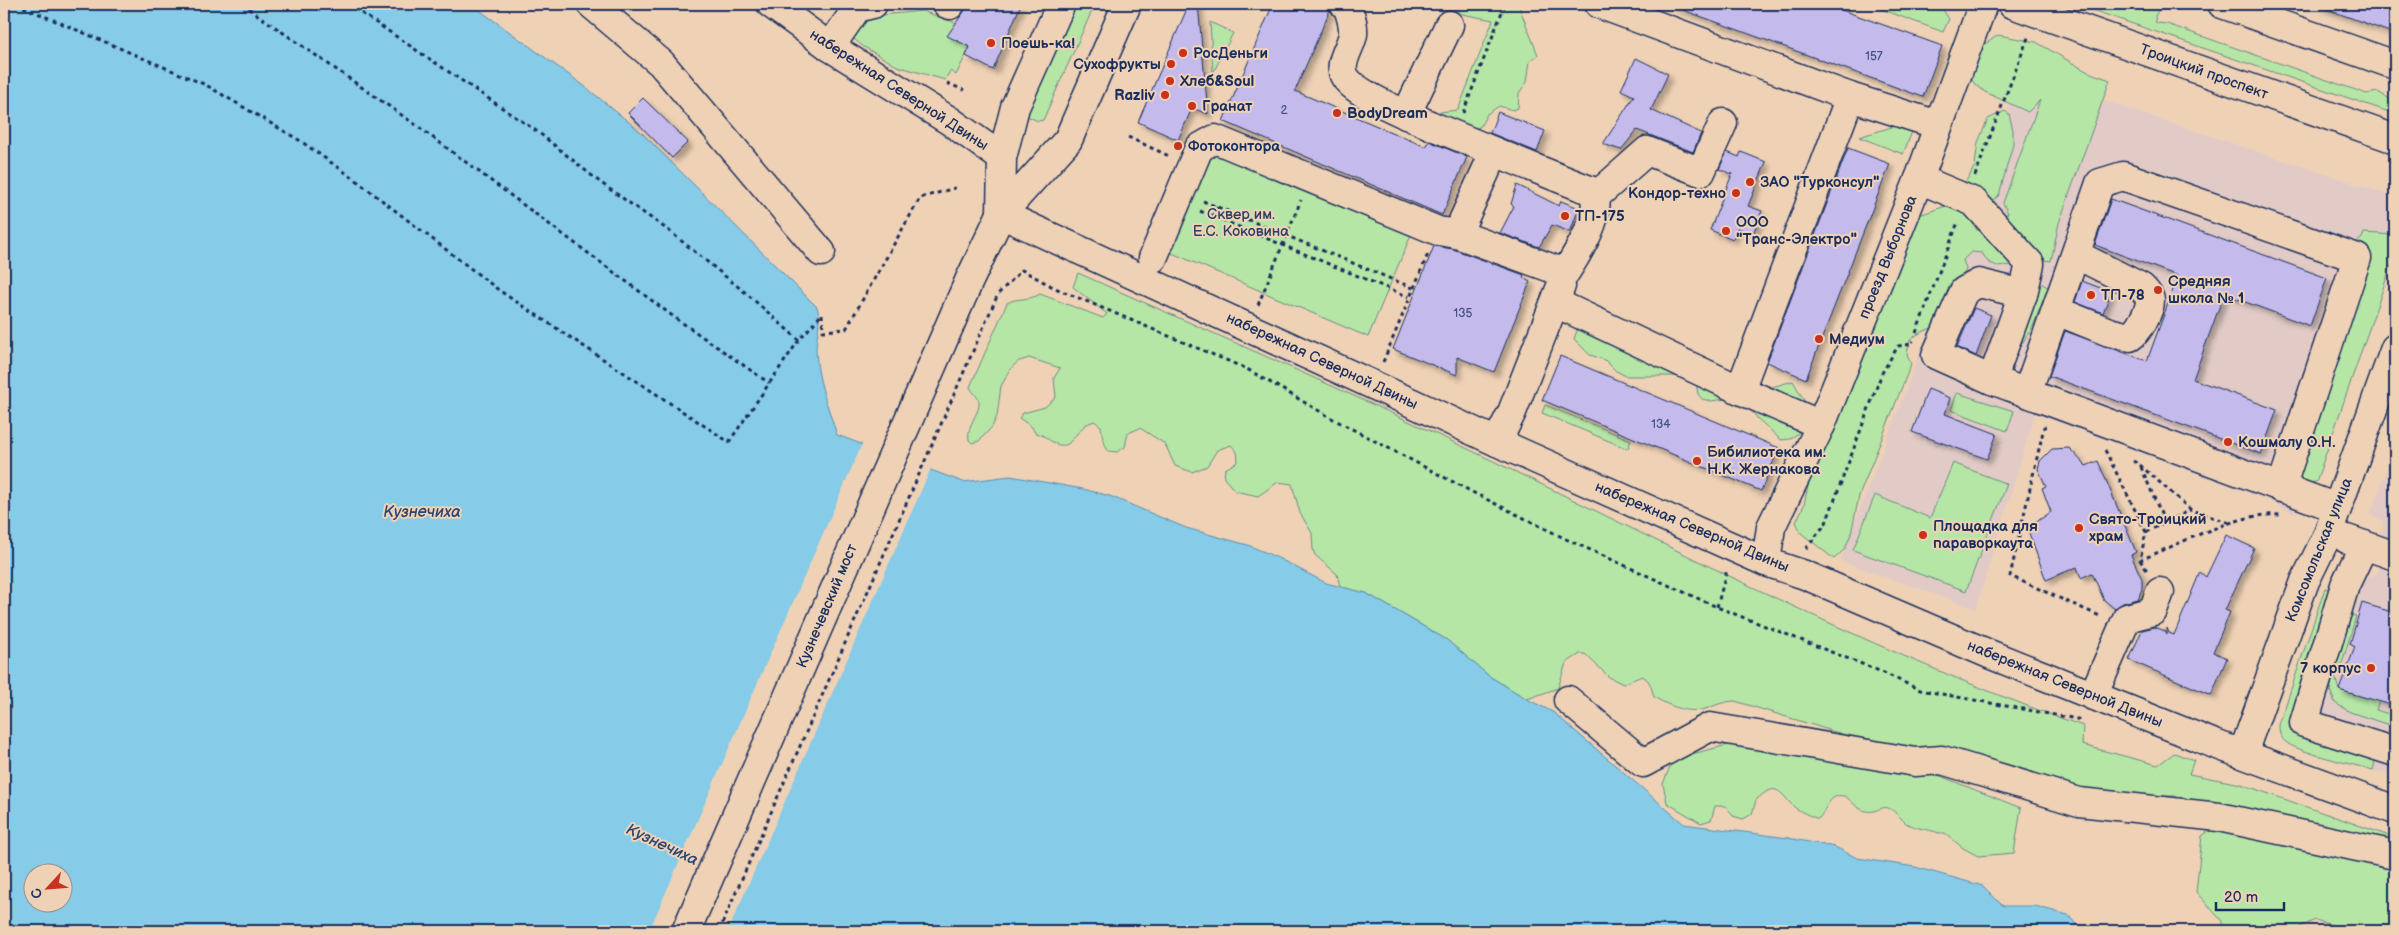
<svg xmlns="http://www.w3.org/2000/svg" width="2399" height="935" font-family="'Balsamiq Sans',sans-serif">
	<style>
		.built { fill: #e2cbc6 }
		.green { fill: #b6e6a5; stroke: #688a82 }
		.water { fill: #86cbe7; stroke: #5b8db0; fill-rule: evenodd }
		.pier { fill: #efd2b6 }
		.building { fill: #c4bbec; stroke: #1b2f5e; filter: url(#shadow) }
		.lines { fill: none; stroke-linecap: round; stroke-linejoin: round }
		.minor-casing { stroke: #1b2f5e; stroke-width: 31 }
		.major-casing { stroke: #1b2f5e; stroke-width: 31 }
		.path { stroke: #1b2f5e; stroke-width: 3; stroke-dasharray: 4 4; stroke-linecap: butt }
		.minor { stroke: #efd2b6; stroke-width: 28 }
		.major { stroke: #efd2b6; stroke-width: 28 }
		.poi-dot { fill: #c8321e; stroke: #efd2b6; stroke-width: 2 }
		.labels { text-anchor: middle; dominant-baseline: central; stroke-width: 4; stroke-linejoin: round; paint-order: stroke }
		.number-label { font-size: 12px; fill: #455282 }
		.poi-label { font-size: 15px; font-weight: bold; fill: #1b2f5e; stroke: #efd2b6; text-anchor: start }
		.street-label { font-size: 15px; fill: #1b2f5e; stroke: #efd2b6 }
		.park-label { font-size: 15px; fill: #2a4165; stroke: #efd2b6 }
		.water-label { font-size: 16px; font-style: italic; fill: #2b4673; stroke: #efd2b6 }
	</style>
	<defs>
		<filter id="shadow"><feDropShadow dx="4.5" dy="4.5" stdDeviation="2.5" flood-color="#0004"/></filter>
	</defs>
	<rect width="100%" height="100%" fill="#efd2b6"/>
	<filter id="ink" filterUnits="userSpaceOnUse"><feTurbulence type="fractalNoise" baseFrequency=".02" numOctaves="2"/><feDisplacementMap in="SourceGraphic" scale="10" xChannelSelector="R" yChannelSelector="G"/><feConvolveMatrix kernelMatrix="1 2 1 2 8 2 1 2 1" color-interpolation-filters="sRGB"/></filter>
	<g filter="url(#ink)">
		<g class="built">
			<path d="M2021 73 2395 197V228L2294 514 2265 499 2035 414 1976 609 1840 561 1920 352Z"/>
			<path d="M2395 445V776L2313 753 2327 589 2350 586 2376 574 2381 551 2383 521 2370 515Z"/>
		</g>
		<g class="green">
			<path d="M1073 4H1095L1043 120 1038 121 1027 116 1026 111Z"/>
			<path d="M1444 4H1518L1538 55 1530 61 1527 82 1519 93 1518 108 1513 110 1499 106 1487 114 1480 127C1466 131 1449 121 1439 112L1458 110 1493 20 1462 14Z"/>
			<path d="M1867 4H1939L1949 19 1943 32Z"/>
			<path d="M2075 4H2162L2155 16 2156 23 2167 24 2367 94 2378 92 2395 102V114Z"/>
			<path d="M922 11C941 18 959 23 978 31L956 75 950 71 945 80 897 66 864 47 850 36 871 16Z"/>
			<path d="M1210 22 1233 33 1213 73Z"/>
			<path d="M1998 35 2036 42 2088 72 2110 80 2059 223 2051 261 2036 259 1999 267 1988 262 1982 253 1971 252 1963 260 1966 269 1958 289 1940 324 1918 334 1910 340 1907 354 1911 364 1859 496 1851 534 1845 549 1834 559 1801 533 1796 522 1804 505 1810 476 1916 216 1949 205 1970 175 1975 165 1978 142 1988 119 2005 111 2009 114 2013 130V144L1999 195 1975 220 1974 225 1977 230 1983 231 2008 213 2003 203 2040 100 2028 112 1985 92 1973 82 1969 71 1978 49Z"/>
			<path d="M1905 123 1914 127 1903 154 1859 137Z"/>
			<path d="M1209 148 1411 235 1368 337 1165 250Z"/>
			<path d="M2364 233 2395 235V254L2316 482 2307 483 2299 475 2353 246 2362 238Z"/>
			<path d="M1078 273C1196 326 1315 377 1432 432 1648 533 1857 648 2083 726L2082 745 2158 765 2174 753 2194 760 2189 774 2241 784 2395 838V849L2184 806 2176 796H2103L1913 756 1735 701C1722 702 1719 704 1708 708 1690 715 1669 706 1654 697 1651 688 1651 680 1642 676L1623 684 1609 677 1585 654H1580L1566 663 1558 688 1527 699 1489 676 1447 640 1366 593 1340 587 1337 574 1315 555 1313 550 1312 533 1300 513 1292 484 1278 482 1258 496 1235 491 1224 478 1225 469 1236 463 1238 460 1237 452 1231 445 1217 450 1207 466 1192 472 1175 466 1165 444 1140 428 1128 433 1125 447 1117 452 1108 451 1103 440 1101 426 1094 421 1085 425 1068 444C1055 450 1047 434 1035 433L1032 427 1019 418 1023 413 1045 407 1056 397 1054 378 1060 368 1029 358 1019 361 1012 367 1001 386 997 416 992 427 979 441 972 443 969 440C966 424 981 413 979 401 978 396 972 392 970 387L1007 303C1017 297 1029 301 1040 294L1103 318 1107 314 1073 287Z"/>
			<path d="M2032 279 2048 287 2033 326 2014 356Z"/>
			<path d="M1578 328 1741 396 1793 381 1808 407 1804 429 1790 439 1781 440 1757 418 1750 408 1726 399 1711 401 1702 399 1698 394 1696 383 1687 378 1672 376H1626L1616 371 1605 360 1590 355 1574 339Z"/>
			<path d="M1957 393 2014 411 2007 431 1951 410Z"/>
			<path d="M1545 405 1631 440 1628 449 1542 413Z"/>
			<path d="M1953 463 2007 484 1966 591 1853 550 1875 495 1930 518Z"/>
			<path d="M2325 588 2329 589 2293 729 2377 753 2373 770C2356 765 2296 752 2286 742 2280 738 2279 731 2279 725Z"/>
			<path d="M2345 615 2356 616 2340 670 2330 667Z"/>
			<path d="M2334 673 2339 690 2379 701 2376 710 2395 716V727L2350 712 2335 703 2330 690Z"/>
			<path d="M1739 742 1935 774 2021 808 2014 853 1978 856 1963 848 1945 833H1939C1929 829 1915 829 1906 823 1900 818 1896 811 1888 808 1880 805 1874 817 1859 808 1852 804 1847 793 1837 796 1826 800 1826 812 1818 819 1811 816 1798 811 1793 806 1779 791 1776 781 1756 800L1752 814 1743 819 1733 816 1726 806H1715L1711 820 1701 823 1667 803 1663 784 1673 759Z"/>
			<path d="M2217 825 2395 870V931H2353L2315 920 2296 929 2298 931H2206L2222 929V921L2196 892 2202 836Z"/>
		</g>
		<path class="water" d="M4 4H471L583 85 640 131 817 307C822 321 816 336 816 350 817 380 828 407 837 435L963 482 1010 476 1083 489 1110 496 1186 528 1248 545 1278 558 1326 583 1366 593 1447 640 1489 676 1527 699 1553 712 1684 824 1788 838 1835 847 1857 858 1915 867 1983 886 2003 906H2035L2068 915 2082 931H4ZM32 872H62V902H32Z"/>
		<path class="pier" d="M863 442 931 468 728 931H649Z"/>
		<g class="building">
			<path d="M966 4H1021L993 70 966 56 970 47 947 36 965 10Z"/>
			<path d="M1189 4H1198L1208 114 1192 108 1178 140 1138 122Z"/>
			<path d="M1273 4H1317L1330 10 1295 91 1426 147 1429 141 1467 157 1442 215 1223 121Z"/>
			<path d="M1673 4H1825L1942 46 1923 97 1672 6Z"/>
			<path d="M2319 4H2395V34L2318 6Z"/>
			<path d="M1636 58 1668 74 1651 110 1701 133 1693 152 1637 130 1621 150 1603 144 1634 96 1621 90Z"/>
			<path d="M643 98 688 142 672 158 628 113Z"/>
			<path d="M1498 112 1545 131 1537 152 1490 133Z"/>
			<path d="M1848 148 1890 164 1806 379 1767 362Z"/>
			<path d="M1727 152 1739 157 1741 152 1766 162 1748 206 1762 211 1753 234 1737 228 1733 239 1710 230 1732 174 1719 169Z"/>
			<path d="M1517 185 1559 206 1561 201 1579 208 1570 232 1552 225 1539 247 1500 233 1514 206 1511 204Z"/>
			<path d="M2111 199 2327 278 2310 326 2224 294 2193 379 2277 410 2261 454 2049 376 2065 331 2147 361 2178 276 2095 245Z"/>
			<path d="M1434 246 1453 249 1524 275 1523 278 1530 282 1494 372 1457 357V375L1393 349Z"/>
			<path d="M2082 281 2111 292 2103 313 2075 302Z"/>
			<path d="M1974 308 1991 315 1976 356 1957 347Z"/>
			<path d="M1560 356 1779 448 1761 491 1542 400Z"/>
			<path d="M1928 389 1950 398 1945 414 1997 434 1987 459 1912 432Z"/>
			<path d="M2069 448 2086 466 2098 461 2136 552 2131 555 2142 579V589L2138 599 2123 603 2115 609 2104 600 2092 573 2081 578 2077 567 2046 580 2029 533 2033 524 2051 512 2042 488 2046 486 2038 469 2040 461 2052 449Z"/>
			<path d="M2226 535 2254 548 2225 610 2230 612 2213 652 2227 658 2211 695 2129 660 2142 630 2155 627 2165 631 2167 635V628L2169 633 2174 635 2200 572 2206 577Z"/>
			<path d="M2362 603 2395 613V706L2339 690 2355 647 2350 644Z"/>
		</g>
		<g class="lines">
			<g class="minor-casing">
				<g id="minor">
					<path d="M591 4 661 63 821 252"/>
					<path d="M771 4 830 47 950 121 1002 158"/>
					<path d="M947 4 950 5"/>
					<path d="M1344 4 1347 5C1350 14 1354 24 1353 34 1351 48 1337 63 1345 77 1356 95 1410 116 1430 125 1484 147 1537 170 1592 191 1606 210 1576 256 1565 273L1457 234 1494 153"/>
					<path d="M1599 4 1850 97 1938 125"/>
					<path d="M2222 4 2395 65"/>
					<path d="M830 47 857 8 873 4"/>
					<path d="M1406 115 1449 25"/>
					<path d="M1919 179 1974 202 2030 264 2023 294 1992 380"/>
					<path d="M1596 196 1647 151 1701 172 1723 123"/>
					<path d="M1001 214 1497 442 1766 562 1805 575 1989 654 2212 743 2395 810"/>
					<path d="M1153 258 1199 148 1215 139 1438 231 1457 234"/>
					<path d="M2023 294 1979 283 1964 291 1936 355 1992 380 2337 508"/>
					<path d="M1556 303 1740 390 1821 425"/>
					<path d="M2057 311 2109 332 2130 337C2138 332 2150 311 2150 301 2150 296 2145 291 2141 287L2077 255"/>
					<path d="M1740 390 1850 97"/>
					<path d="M2027 393 2100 183 2123 176 2357 258 2281 488"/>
					<path d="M1497 442 1512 412 1561 286"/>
					<path d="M2347 539 2395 556"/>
					<path d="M2364 545 2345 585 2304 723 2395 752"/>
					<path d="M1766 562 1771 527 1821 425 1919 179 1983 4"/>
					<path d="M2093 696 2127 618 2153 611 2160 592"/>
					<path d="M1568 700 1643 763 1710 727 1915 762 1942 760 2079 802 2219 817 2395 855"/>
					<path d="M2243 753 2305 581 2328 534 2395 348"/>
				</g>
			</g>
			<g class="major-casing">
				<g id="major">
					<path d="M2012 4 2395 139"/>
					<path d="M1001 214 1002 158 1015 107 1061 4"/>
					<path d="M686 931 969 281 1001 214 1068 140 1127 4"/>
				</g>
			</g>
			<g class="path">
				<path d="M16 4 206 85 299 140 349 175 500 291 729 442 799 340 822 314"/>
				<path d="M242 4 416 125 674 317 769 383"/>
				<path d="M348 4 538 132 601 183 668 230 747 294 799 340"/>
				<path d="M947 83 964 90"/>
				<path d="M1463 113 1505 4"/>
				<path d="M1128 137 1169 156"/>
				<path d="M1975 176 2029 35"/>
				<path d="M1203 201 1413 288"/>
				<path d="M1200 211 1409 297"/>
				<path d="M1213 217 1217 207"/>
				<path d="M1258 305 1301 200"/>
				<path d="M822 314 823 331 846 329 920 198 955 188"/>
				<path d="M1916 333 1958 222"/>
				<path d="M1383 362 1428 254"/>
				<path d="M2046 427H2044L2010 576 2102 617"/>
				<path d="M2105 450 2146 532 2140 560C2178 545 2240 511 2280 515"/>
				<path d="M2133 461 2140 465 2191 510 2230 523"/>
				<path d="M2141 467 2165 523"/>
				<path d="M2146 532 2191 510"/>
				<path d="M1806 549 1826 523 1882 373 1898 346 1912 344 1913 341"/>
				<path d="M2140 560 2148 572"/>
				<path d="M1717 607 1727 570"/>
				<path d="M719 931 998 294 1022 270 1055 288 1247 369 1335 420 1478 495 1566 539 1717 607 1882 672 1920 690 2082 720"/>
			</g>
			<use href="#minor" class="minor"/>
			<use href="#major" class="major"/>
		</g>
	</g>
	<g class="poi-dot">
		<circle cx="991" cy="43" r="5"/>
		<circle cx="1183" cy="53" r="5"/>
		<circle cx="1171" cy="64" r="5"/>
		<circle cx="1170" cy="81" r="5"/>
		<circle cx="1165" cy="95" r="5"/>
		<circle cx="1192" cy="106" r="5"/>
		<circle cx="1337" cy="113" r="5"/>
		<circle cx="1178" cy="146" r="5"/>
		<circle cx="1750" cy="182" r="5"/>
		<circle cx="1736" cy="193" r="5"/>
		<circle cx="1565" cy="216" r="5"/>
		<circle cx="1726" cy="231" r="5"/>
		<circle cx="2158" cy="290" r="5"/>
		<circle cx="2091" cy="295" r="5"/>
		<circle cx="1819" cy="339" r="5"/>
		<circle cx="2228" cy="442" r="5"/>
		<circle cx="1697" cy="461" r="5"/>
		<circle cx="2079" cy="528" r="5"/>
		<circle cx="1923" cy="535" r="5"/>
		<circle cx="2371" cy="668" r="5"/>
	</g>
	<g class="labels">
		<g class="number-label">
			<text x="1874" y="56">157</text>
			<text x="1284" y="110">2</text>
			<text x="1463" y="313">135</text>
			<text x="1661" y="424">134</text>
		</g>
		<g class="poi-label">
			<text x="1001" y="43">Поешь-ка!</text>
			<text x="1193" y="53">РосДеньги</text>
			<text x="1161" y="64" text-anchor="end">Сухофрукты</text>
			<text x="1180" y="81">Хлеб&amp;Soul</text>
			<text x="1155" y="95" text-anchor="end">Razliv</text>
			<text x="1202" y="106">Гранат</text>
			<text x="1347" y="113">BodyDream</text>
			<text x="1188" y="146">Фотоконтора</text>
			<text x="1760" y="182">ЗАО "Турконсул"</text>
			<text x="1726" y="193" text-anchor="end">Кондор-техно</text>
			<text x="1575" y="216">ТП-175</text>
			<text x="1736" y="222">ООО<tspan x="1736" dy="17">"Транс-Электро"</tspan></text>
			<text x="2168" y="281">Средняя<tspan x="2168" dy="17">школа № 1</tspan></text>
			<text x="2101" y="295">ТП-78</text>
			<text x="1829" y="339">Медиум</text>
			<text x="2238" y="442">Кошмалу О.Н.</text>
			<text x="1707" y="452">Бибилиотека им.<tspan x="1707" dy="17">Н.К. Жернакова</tspan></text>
			<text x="2089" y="519">Свято-Троицкий<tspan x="2089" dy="17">храм</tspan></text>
			<text x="1933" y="526">Площадка для<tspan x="1933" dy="17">параворкаута</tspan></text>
			<text x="2361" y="668" text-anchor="end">7 корпус</text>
		</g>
		<g class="street-label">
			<text transform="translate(2204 72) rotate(20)">Троицкий проспект</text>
			<text transform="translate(899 90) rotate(33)">набережная Северной Двины</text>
			<text transform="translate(1888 257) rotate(-68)">проезд Выборнова</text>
			<text transform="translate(1322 361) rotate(25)">набережная Северной Двины</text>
			<text transform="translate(1692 527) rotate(23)">набережная Северной Двины</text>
			<text transform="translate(2319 550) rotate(-68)">Комсомольская улица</text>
			<text transform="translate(827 606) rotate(-67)">Кузнечевский мост</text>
			<text transform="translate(2065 684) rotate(22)">набережная Северной Двины</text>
		</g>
		<g class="park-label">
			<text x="1241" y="214">Сквер им.<tspan x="1241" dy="17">Е.С. Коковина</tspan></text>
		</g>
		<g class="water-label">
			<text x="422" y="512">Кузнечиха</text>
			<text transform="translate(662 845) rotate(25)">Кузнечиха</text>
		</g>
	</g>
	<rect width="2399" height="935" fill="none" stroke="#efd2b6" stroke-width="20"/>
	<rect x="10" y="10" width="2379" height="915" fill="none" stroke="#1b2f5e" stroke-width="2" filter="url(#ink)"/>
	<g transform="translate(48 888) rotate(244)"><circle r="24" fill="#efd2b6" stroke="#9a9193"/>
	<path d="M0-4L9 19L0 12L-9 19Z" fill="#c8321e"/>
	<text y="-8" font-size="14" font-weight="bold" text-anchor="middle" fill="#1b2f5e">С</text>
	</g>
	<path d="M2216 902v8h68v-8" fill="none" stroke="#1b2f5e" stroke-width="2.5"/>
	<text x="2224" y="902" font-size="15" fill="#1b2f5e" stroke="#efd2b6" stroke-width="4" paint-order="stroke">20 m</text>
</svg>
